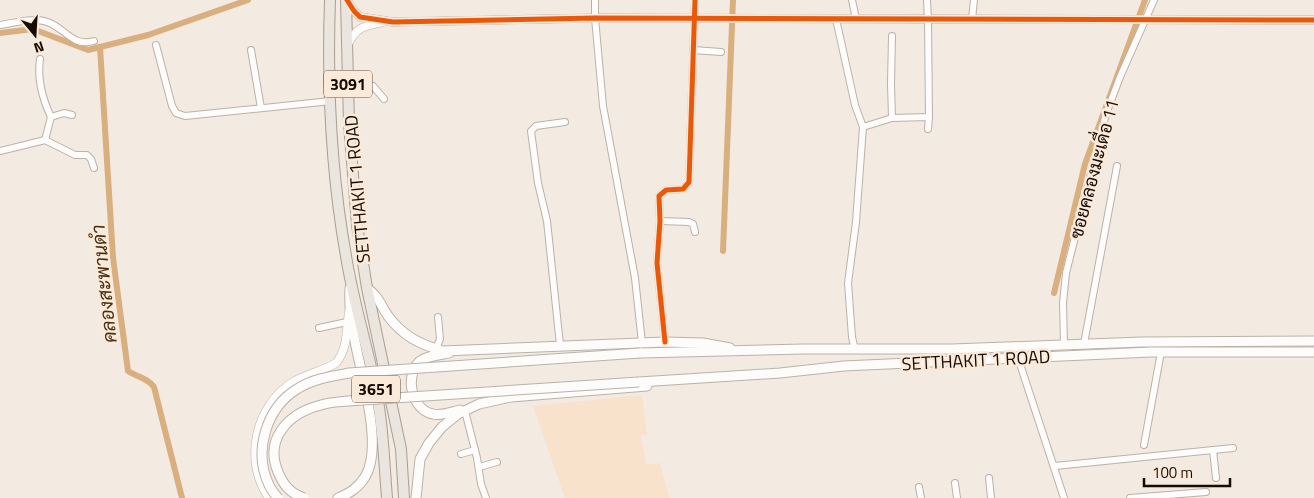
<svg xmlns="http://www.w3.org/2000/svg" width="1314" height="498" font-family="'Titillium Web',Sarabun,sans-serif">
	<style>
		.built { fill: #f8e2cb }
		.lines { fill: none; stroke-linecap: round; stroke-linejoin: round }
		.canal { stroke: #d9af7f; stroke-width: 6 }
		.minor-casing { stroke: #bab2a9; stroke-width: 8 }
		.tertiary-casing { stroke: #bab2a9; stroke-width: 9 }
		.secondary-casing { stroke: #bab2a9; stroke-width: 11 }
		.primary-casing { stroke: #a99e92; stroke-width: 12 }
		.minor { stroke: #fdfcfa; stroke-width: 6 }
		.tertiary { stroke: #fdfcfa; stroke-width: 8 }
		.secondary { stroke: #fdfcfa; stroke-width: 9 }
		.primary { stroke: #eae5df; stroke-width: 10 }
		.secondary-bridge-casing { stroke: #bab2a9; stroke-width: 11; stroke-linecap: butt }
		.secondary-bridge { stroke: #fdfcfa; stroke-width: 9 }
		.cycleway-casing { stroke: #fbead9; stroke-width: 8 }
		.cycleway { stroke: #e8590c; stroke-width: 5 }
		.labels { text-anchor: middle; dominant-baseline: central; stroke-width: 5; stroke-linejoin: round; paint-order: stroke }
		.shield { fill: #fbead9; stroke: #5a4f44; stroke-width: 1 }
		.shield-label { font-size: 16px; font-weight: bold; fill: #150c04 }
		.street-label { font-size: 18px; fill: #150c04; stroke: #fbead9 }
		.water-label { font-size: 19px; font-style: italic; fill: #472f13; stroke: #fbead9 }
	</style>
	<rect width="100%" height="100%" fill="#f3eae1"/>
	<path class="built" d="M642 395 647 434 641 436 646 465 660 463 669 498H565L533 406Z"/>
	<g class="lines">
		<g class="canal">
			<path d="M0 33 33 29 88 50 148 35 248 0"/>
			<path d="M100 47 113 258 128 371C137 377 148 378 154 387L182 498"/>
			<path d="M723 251 733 0"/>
			<path d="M1054 293 1085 164 1145 0"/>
		</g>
		<g class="minor-casing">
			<g id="minor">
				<path d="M595 0V18L603 106 635 278 642 343"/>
				<path d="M852 0 856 19"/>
				<path d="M927 0 928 20 929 117"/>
				<path d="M836 19 855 105 863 127 856 222 848 283 852 337 855 350"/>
				<path d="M972 19 974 0"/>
				<path d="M0 25C14 23 30 18 44 21 64 25 71 48 94 41"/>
				<path d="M156 45 172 106 176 113 185 116 331 101"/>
				<path d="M251 50 261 108"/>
				<path d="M693 50 721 52"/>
				<path d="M40 59C37 80 42 98 51 117"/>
				<path d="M348 86H373L384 99"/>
				<path d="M892 118 891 84 892 36"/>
				<path d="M863 127 892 118 929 117 928 129"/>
				<path d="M45 140 51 117 64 113 72 115"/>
				<path d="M0 151 45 140 75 155H87L91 159 94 168"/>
				<path d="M660 221 689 222 693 224 695 232"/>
				<path d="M319 328 347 322"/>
				<path d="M665 342 657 263 660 221 659 196 666 190 683 189 689 182 695 0"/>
				<path d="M1084 344 1117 166"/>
				<path d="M560 345 547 221 538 183 531 131 536 126 565 122"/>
				<path d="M1064 345 1063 303 1066 273 1106 114 1120 77 1154 0"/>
				<path d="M436 349 440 339 438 317"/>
				<path d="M1018 358 1064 498"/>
				<path d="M465 411 477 458 481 484 486 498"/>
				<path d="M1144 445 1161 352"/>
				<path d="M1213 450 1216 478"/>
				<path d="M461 454 475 450"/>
				<path d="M1055 466 1233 448"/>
				<path d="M479 467 497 462"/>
				<path d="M989 478 991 498"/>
				<path d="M955 483 957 498"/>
				<path d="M919 487 921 498"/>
				<path d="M1130 498 1206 492"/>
			</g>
		</g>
		<g class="tertiary-casing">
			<g id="tertiary">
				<path d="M347 0 354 11 360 17 393 22 595 18 1314 20"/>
				<path d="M348 44C357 26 365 26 383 22"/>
				<path d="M269 498C243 461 255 406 293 382 306 374 323 371 336 363 348 348 346 331 349 312"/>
			</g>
		</g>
		<g class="secondary-casing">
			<g id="secondary">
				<path d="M367 288C379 297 380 304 388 316 403 336 419 344 443 351L665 342 703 343 730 348"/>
				<path d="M449 353C440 355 425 356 419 362 404 377 412 410 433 414 442 416 451 412 460 410"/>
				<path d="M640 353 803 349H952L1142 342 1314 341"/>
				<path d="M639 382 780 373 844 366 1018 358 1151 352H1314"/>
				<path d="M338 498C350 493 358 488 365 477 384 447 361 375 355 341 351 323 349 306 350 288"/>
				<path d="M416 498 420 459 429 443 442 427 458 414 479 404 511 397 647 386"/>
			</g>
		</g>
		<g class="primary-casing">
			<g id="primary">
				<path d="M330 0C327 85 331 172 346 256 353 300 366 342 375 385 383 422 384 461 387 498"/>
				<path d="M346 0 349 124 357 225 367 288 401 449 404 498"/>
			</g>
		</g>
		<use href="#minor" class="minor"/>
		<use href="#tertiary" class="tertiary"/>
		<use href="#secondary" class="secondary"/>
		<use href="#primary" class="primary"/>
		<g class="secondary-bridge-casing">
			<g id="secondary-bridge">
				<path d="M278 498C275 494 271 490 269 485 253 452 266 408 297 389 312 379 332 376 349 373L640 353"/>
				<path d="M304 498C290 493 284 486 278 472 264 438 289 413 321 405 330 402 339 402 348 401L639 382"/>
			</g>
		</g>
		<use href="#secondary-bridge" class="secondary-bridge"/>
		<g class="cycleway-casing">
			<g id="cycleway">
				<path d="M347 0 354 11 360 17 393 22 595 18 1314 20"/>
				<path d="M665 342 657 263 660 221 659 196 666 190 683 189 689 182 695 0"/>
			</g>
		</g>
		<use href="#cycleway" class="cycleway"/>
	</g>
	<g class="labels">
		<g class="shield">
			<rect x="324" y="70.5" width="48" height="27" rx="4"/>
			<rect x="352" y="375.5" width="48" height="27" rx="4"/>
		</g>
		<g class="shield-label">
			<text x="348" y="84">3091</text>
			<text x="376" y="389">3651</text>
		</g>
		<g class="street-label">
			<text transform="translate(1094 169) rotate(-75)">ซอยคลองมะเดื่อ 11</text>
			<text transform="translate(357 189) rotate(-95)">SETTHAKIT 1 ROAD</text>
			<text transform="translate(976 360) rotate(-3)">SETTHAKIT 1 ROAD</text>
		</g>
		<g class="water-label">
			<text transform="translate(103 284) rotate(-96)">คลองสะพานดำ</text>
		</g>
	</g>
	<g transform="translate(35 35) rotate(162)" stroke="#fbead9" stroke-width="4" paint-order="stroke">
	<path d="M0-4L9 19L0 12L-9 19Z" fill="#150c04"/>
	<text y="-8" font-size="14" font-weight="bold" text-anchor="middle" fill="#150c04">N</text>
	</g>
	<path d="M1144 478v8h86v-8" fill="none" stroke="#150c04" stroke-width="2.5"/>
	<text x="1152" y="478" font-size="15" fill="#150c04" stroke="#fbead9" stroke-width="4" paint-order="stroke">100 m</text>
</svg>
